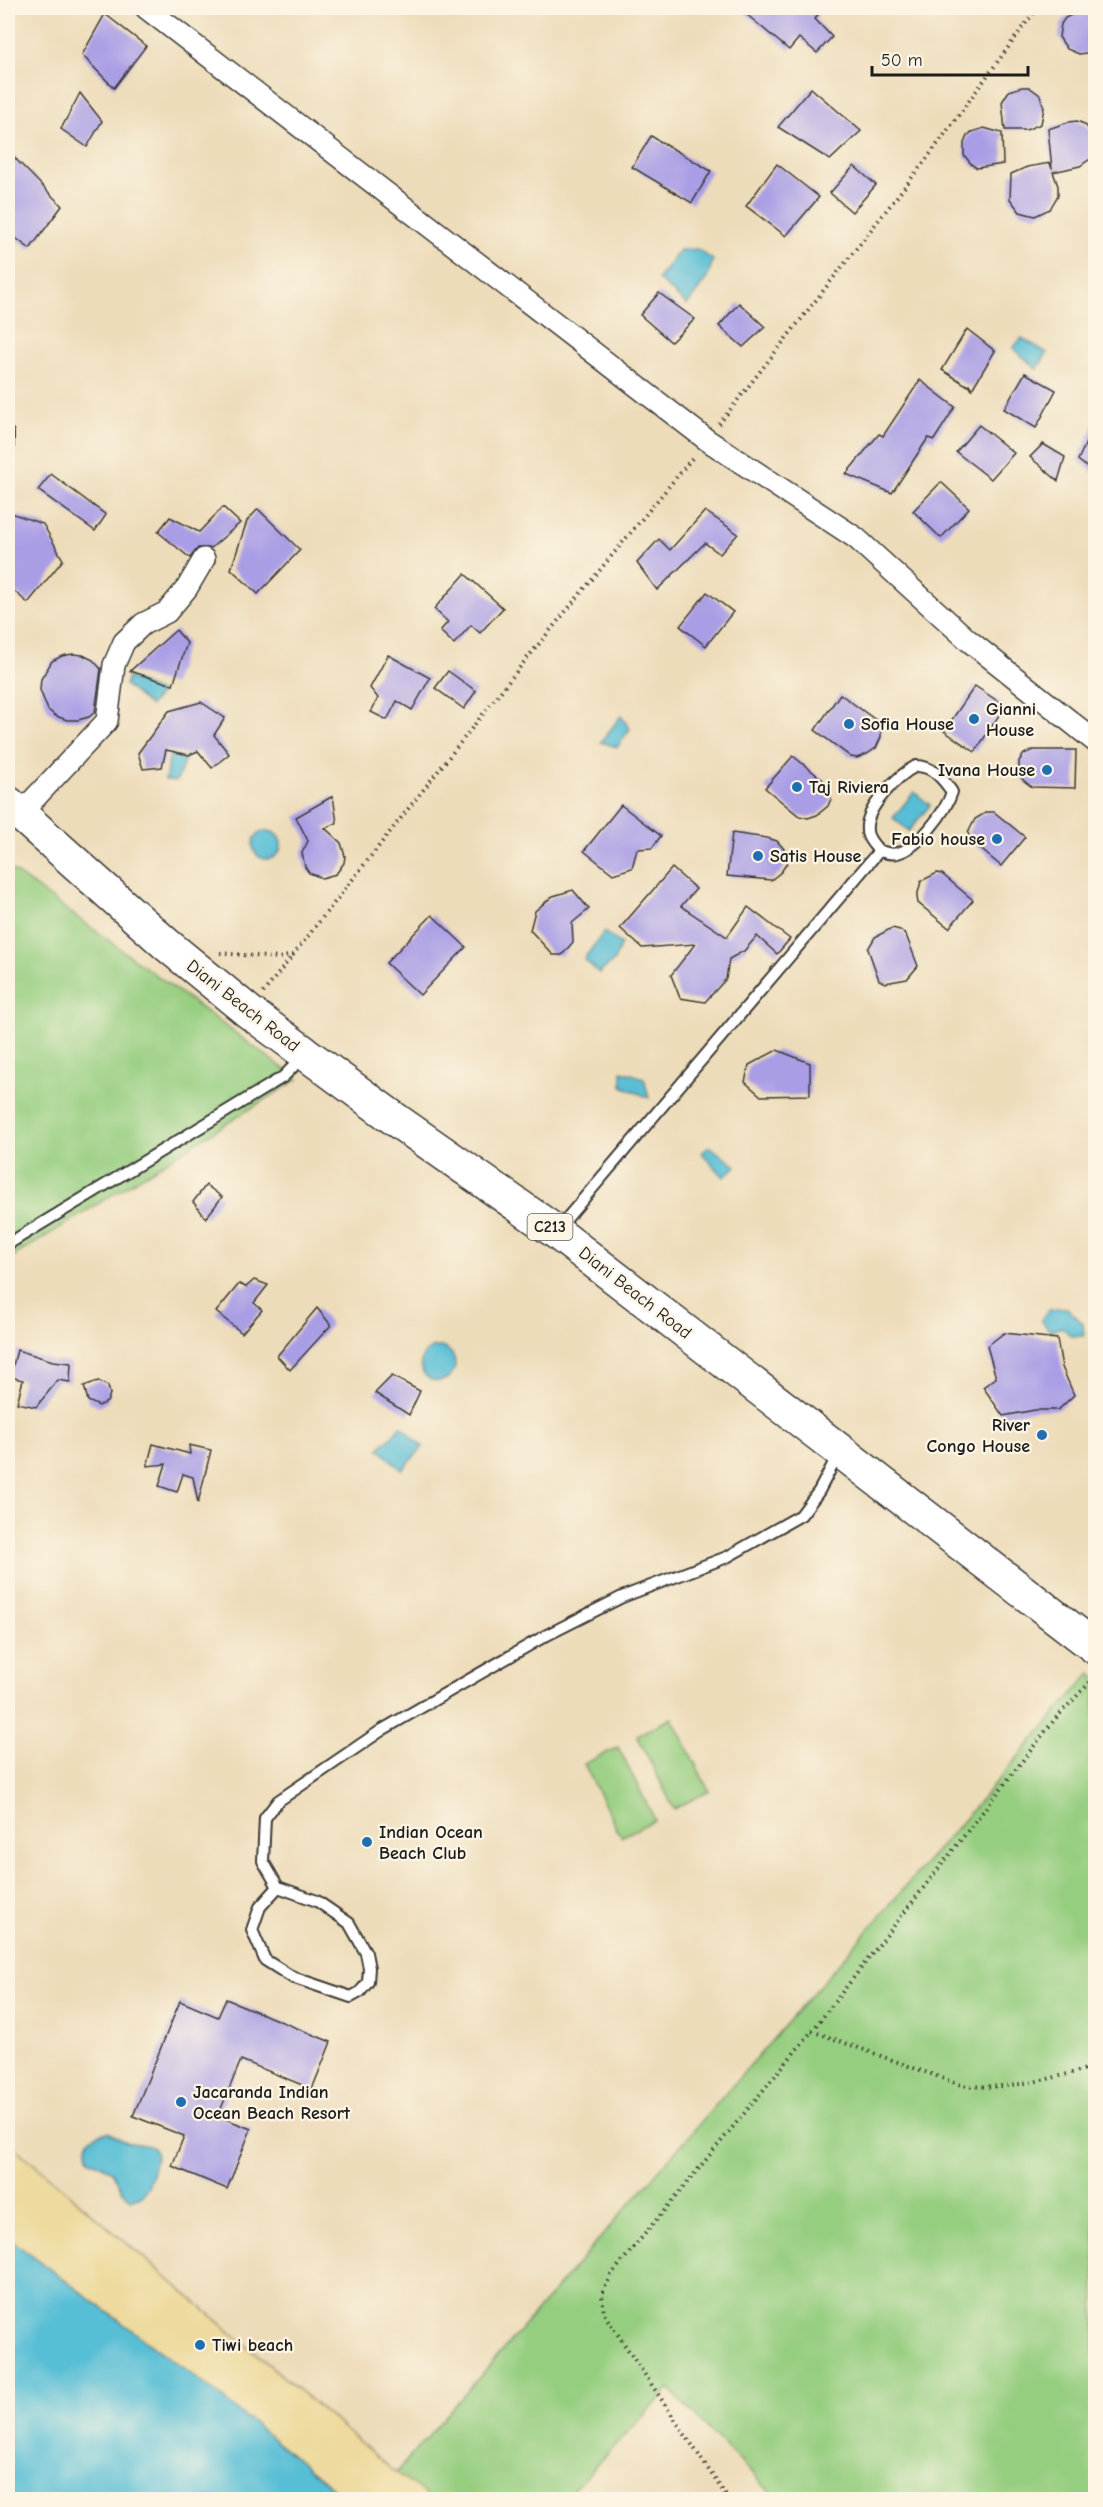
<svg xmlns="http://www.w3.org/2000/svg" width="1103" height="2507" font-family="'Comic Neue',sans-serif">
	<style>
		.green { fill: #96ce80; stroke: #59754e; stroke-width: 1.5 }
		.sand { fill: #eeda9e; stroke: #857b5d; stroke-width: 1.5 }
		.water { fill: #57bed5; stroke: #3a6d78; stroke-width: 1.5 }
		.building { fill: #a99de5 }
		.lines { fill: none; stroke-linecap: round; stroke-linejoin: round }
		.lane-casing { stroke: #3b3934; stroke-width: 14 }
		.street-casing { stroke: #3b3934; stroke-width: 24 }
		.primary-casing { stroke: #3b3934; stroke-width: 36 }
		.path { stroke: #3b3934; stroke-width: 4; stroke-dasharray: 1.5 4.5; stroke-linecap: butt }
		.lane { stroke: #fff; stroke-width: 10 }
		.street { stroke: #fff; stroke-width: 21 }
		.primary { stroke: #fff; stroke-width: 33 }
		.poi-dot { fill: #1f6fb2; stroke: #fcf5e5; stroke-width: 2 }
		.labels { text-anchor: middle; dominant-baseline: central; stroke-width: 4.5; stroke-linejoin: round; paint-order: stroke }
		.shield { fill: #fcf5e5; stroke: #5f5d58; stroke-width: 1.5 }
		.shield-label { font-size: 16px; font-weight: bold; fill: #1c1c1c }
		.poi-label { font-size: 18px; font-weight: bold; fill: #1c1c1c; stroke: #fcf5e5; text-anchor: start }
		.street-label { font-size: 18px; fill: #1c1c1c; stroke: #fcf5e5 }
	</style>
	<rect width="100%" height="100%" fill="#fcf5e5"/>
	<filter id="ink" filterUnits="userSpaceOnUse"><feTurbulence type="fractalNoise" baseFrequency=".0167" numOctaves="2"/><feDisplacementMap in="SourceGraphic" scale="12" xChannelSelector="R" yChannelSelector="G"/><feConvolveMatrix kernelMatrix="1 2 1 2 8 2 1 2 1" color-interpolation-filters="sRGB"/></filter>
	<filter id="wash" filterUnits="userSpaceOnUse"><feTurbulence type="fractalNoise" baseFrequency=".008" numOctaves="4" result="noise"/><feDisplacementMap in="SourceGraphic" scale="24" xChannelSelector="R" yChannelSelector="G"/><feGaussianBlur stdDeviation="1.35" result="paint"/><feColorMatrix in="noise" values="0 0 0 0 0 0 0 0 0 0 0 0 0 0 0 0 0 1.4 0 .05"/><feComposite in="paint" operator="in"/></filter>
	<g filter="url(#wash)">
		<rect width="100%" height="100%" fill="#eddcb9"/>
		<g class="green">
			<path d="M8 867 298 1079 8 1260Z"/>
			<path d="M1091 1673 1095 1676V2499H777L669 2389 564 2499H433L396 2473Z"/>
			<path d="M672 1718 709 1791 674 1809 637 1735Z"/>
			<path d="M618 1747 655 1820 621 1837 584 1764Z"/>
		</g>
		<path class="sand" d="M8 2142 396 2473 433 2499H346L215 2392 8 2238Z"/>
		<g class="water">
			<path d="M697 249 713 260 707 278 687 305 658 279 680 250Z"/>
			<path d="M1022 338 1047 353 1037 369 1013 348Z"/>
			<path d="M128 677 161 693 150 706 125 685Z"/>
			<path d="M621 716 630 729 617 747 601 742Z"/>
			<path d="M170 755 185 759 177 781 165 780Z"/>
			<path d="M914 792 930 805 909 831 893 818Z"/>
			<circle cx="267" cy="845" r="14"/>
			<path d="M604 932 621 944 614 961 599 973 584 959Z"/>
			<path d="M622 1071 644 1078 649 1098 622 1086Z"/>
			<path d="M709 1146 736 1166 724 1177 702 1153Z"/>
			<path d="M1067 1308 1083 1323 1084 1336H1071L1062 1327 1050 1331 1041 1320 1049 1310Z"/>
			<circle cx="438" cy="1364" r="17"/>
			<path d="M401 1426 423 1447 402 1470 379 1449Z"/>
			<path d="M108 2132C116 2135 122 2142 130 2143 152 2146 161 2144 153 2170 150 2179 149 2189 142 2196L131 2199 122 2191 112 2171 89 2159C82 2139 92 2135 108 2132Z"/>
			<path d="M8 2238 215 2392 346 2499H8Z"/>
		</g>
		<g id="blocks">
			<g class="building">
				<path d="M739 8H809L818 15 815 19 832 37 817 53 799 38 789 50Z"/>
				<path d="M1077 12 1090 15 1095 19V46L1086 53 1079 54 1067 49 1059 37 1061 24 1065 18Z"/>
				<path d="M105 14 146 46 114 88 82 55Z"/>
				<path d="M1022 87H1029L1040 95 1044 108 1041 124 1026 130H1005L1002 102 1009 91Z"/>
				<path d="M811 88 861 131 830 160 778 127Z"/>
				<path d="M80 93 102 121 87 147 61 129Z"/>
				<path d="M1077 121 1084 124 1095 135V150L1093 157 1080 166 1053 172 1058 186V195L1050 209 1035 216 1020 212 1010 199 1011 174 1027 167 1050 163 1052 169 1048 129 1069 122Z"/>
				<path d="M984 128 1002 133 1003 164 977 168 972 165 964 155V143L967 136 972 132Z"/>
				<path d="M651 136 711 171 692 203 632 167Z"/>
				<path d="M8 151 62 206 30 249 8 232Z"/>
				<path d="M777 164 819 197 786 236 746 206Z"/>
				<path d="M854 166 876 185 852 212 830 193Z"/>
				<path d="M659 293 695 319 671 342 640 315Z"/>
				<path d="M739 303 765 327 743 347 719 326Z"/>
				<path d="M967 329 995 351 972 389 969 384 968 386 942 370Z"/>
				<path d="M1025 373 1056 390 1036 428 1004 409Z"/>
				<path d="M920 380 955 407 934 440 928 438 892 493 846 474 879 434 883 436Z"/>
				<path d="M1095 423V474L1078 460Z"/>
				<path d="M979 425 1014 453 991 479 956 452Z"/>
				<path d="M1043 444 1065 457 1058 481 1030 457Z"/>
				<path d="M51 474 106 515 95 531 38 490Z"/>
				<path d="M941 482 969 508 941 538 913 511Z"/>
				<path d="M223 507 240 523 211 548H198L190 558 158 532 170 517 199 532Z"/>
				<path d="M258 509 300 550 258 594 231 569 247 521Z"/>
				<path d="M705 511 738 534 720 554 705 543 657 590 637 563 659 539 670 550Z"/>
				<path d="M8 512 43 524 63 560 28 603 8 586Z"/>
				<path d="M465 574 503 608 480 633 471 625 454 644 440 631 448 622 434 609Z"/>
				<path d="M707 592 733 612 706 646 680 626Z"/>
				<path d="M176 630 187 643 173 685 130 671Z"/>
				<path d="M73 654 83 655 93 660 101 669 95 712 89 717 78 720H67L56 716 48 710 40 690 41 679 52 661 62 656Z"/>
				<path d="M388 655 430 678 412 710 397 701 387 720 371 712 378 698 370 688Z"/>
				<path d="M448 671 476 691 464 709 435 688Z"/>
				<path d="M975 686 1005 706 975 752 944 731Z"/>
				<path d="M840 694 877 721 881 728V737L876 748 867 754 857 758 851 757 815 730Z"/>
				<path d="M201 702 225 718 214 735 229 754 212 768 198 751 189 755 166 750 162 767 143 769 138 753 169 711Z"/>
				<path d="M1033 750H1076L1075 788 1032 787 1023 780 1019 774V761L1024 754Z"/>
				<path d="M793 756 823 780 830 793 831 799 828 806 817 815 808 818 799 816 765 788Z"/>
				<path d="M333 796 337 823 325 828 341 843 345 856 344 863 336 874 322 878 309 873 305 867 302 853 308 841 296 817Z"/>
				<path d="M621 805 661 836 652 848 637 849 632 868 613 874 584 851Z"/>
				<path d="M987 812H994L1025 837 1001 866 971 841 968 833 975 819Z"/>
				<path d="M732 833 767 838 777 841 785 850 787 863 781 872 771 880 727 876Z"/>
				<path d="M672 868 696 889 681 906 727 937 748 907 790 939 777 954 757 936 744 951 729 959 726 979 705 1002 680 998 671 975 695 944 642 948 620 928Z"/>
				<path d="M937 873 942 874 973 900 949 928 918 903 917 897 921 881Z"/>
				<path d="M573 890 589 909 572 923 573 942 562 955H553L530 930 535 911 553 896Z"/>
				<path d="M432 915 466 947 420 995 386 963Z"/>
				<path d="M892 928 900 930 906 935 918 966 907 979 885 983 879 980 868 949 875 937Z"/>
				<path d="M777 1050 810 1063V1095L761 1096 745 1082 749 1065Z"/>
				<path d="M206 1185 222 1197 206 1218 193 1202Z"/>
				<path d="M254 1280 268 1285 254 1303 262 1310 242 1333 216 1312 239 1284 246 1287Z"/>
				<path d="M317 1308 331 1325 290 1370 277 1356Z"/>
				<path d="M1004 1333 1057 1339 1062 1367 1074 1395 1058 1410H1035L1003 1416 983 1387 996 1378 987 1346Z"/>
				<path d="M17 1350 53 1361 71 1363 70 1382 58 1380 36 1407 17 1403 23 1380 10 1377Z"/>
				<path d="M392 1376 420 1391 409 1415 375 1393Z"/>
				<path d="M98 1381 108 1386 110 1394 107 1402 99 1406 88 1401 84 1386Z"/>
				<path d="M153 1444 190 1454 189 1445 211 1450 198 1503 193 1477 183 1474 177 1492 159 1486 166 1464 147 1466Z"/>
				<path d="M226 1999 331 2042 312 2089 241 2060 218 2116 251 2129 227 2189 172 2166 184 2136 133 2116 180 2001 218 2017Z"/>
			</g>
		</g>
	</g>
	<g filter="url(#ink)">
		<use href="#blocks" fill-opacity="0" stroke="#3b3934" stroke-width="1.5"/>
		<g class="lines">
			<g class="lane-casing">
				<g id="lane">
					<path d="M8 433V451"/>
					<path d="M916 766C933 766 943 779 952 792 946 811 918 849 897 853 892 855 884 852 879 851 874 845 867 838 867 831 864 809 898 775 916 766Z"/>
					<path d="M557 1230 879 851"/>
					<path d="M8 1244 283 1077 303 1057"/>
					<path d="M278 1887 317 1901 349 1923 366 1953 369 1968 368 1982 360 1992 351 1997 292 1977 265 1960 252 1930 260 1907 278 1887 263 1861 265 1818 278 1801 382 1730 545 1636 622 1597 727 1557 801 1515 819 1491 839 1453"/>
				</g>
			</g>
			<g class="street-casing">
				<g id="street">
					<path d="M146 8 707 440 856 538 968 640 1096 742"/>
					<path d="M20 814 107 721 114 665 124 642 143 624 167 612 187 588 204 559"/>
				</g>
			</g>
			<g class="primary-casing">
				<path id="primary" d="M8 803 166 944 249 1012 396 1120 556 1232 1096 1648"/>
			</g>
			<g class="path">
				<path d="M719 424 928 157 1037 8"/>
				<path d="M220 953 279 958 293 955"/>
				<path d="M263 993 524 662 694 456"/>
				<path d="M812 2031 961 2085C1006 2091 1052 2079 1096 2066"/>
				<path d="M729 2500 604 2314 602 2294 611 2275 812 2031 1055 1719 1096 1676"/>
			</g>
			<use href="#lane" class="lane"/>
			<use href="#street" class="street"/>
			<use href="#primary" class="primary"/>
		</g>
	</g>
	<g class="poi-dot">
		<circle cx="974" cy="719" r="6"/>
		<circle cx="849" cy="724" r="6"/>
		<circle cx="1047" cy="770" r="6"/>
		<circle cx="797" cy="787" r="6"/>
		<circle cx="997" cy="839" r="6"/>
		<circle cx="758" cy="856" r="6"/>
		<circle cx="1042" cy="1435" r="6"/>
		<circle cx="367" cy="1842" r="6"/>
		<circle cx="181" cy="2102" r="6"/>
		<circle cx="200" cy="2345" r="6"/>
	</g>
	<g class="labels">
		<rect class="shield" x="527.5" y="1214" width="45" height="26" rx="4.5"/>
		<g class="shield-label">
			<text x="550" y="1227">C213</text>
		</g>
		<g class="poi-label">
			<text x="986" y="709">Gianni<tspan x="986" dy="21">House</tspan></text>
			<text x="861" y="724">Sofia House</text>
			<text x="1035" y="770" text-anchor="end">Ivana House</text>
			<text x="809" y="787">Taj Riviera</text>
			<text x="985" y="839" text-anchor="end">Fabio house</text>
			<text x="770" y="856">Satis House</text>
			<text x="1030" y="1425" text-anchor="end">River<tspan x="1030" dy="21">Congo House</tspan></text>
			<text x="379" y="1832">Indian Ocean<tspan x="379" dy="21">Beach Club</tspan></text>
			<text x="193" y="2092">Jacaranda Indian<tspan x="193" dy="21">Ocean Beach Resort</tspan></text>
			<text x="212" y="2345">Tiwi beach</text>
		</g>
		<g class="street-label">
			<text transform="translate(243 1006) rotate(38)">Diani Beach Road</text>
			<text transform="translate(635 1293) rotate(38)">Diani Beach Road</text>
		</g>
	</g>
	<rect width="1103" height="2507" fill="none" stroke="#fcf5e5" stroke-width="30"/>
	<path d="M872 66v9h156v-9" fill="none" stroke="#1c1c1c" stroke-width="3"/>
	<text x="881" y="66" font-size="18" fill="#1c1c1c" stroke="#fcf5e5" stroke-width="4.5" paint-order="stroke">50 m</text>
</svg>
